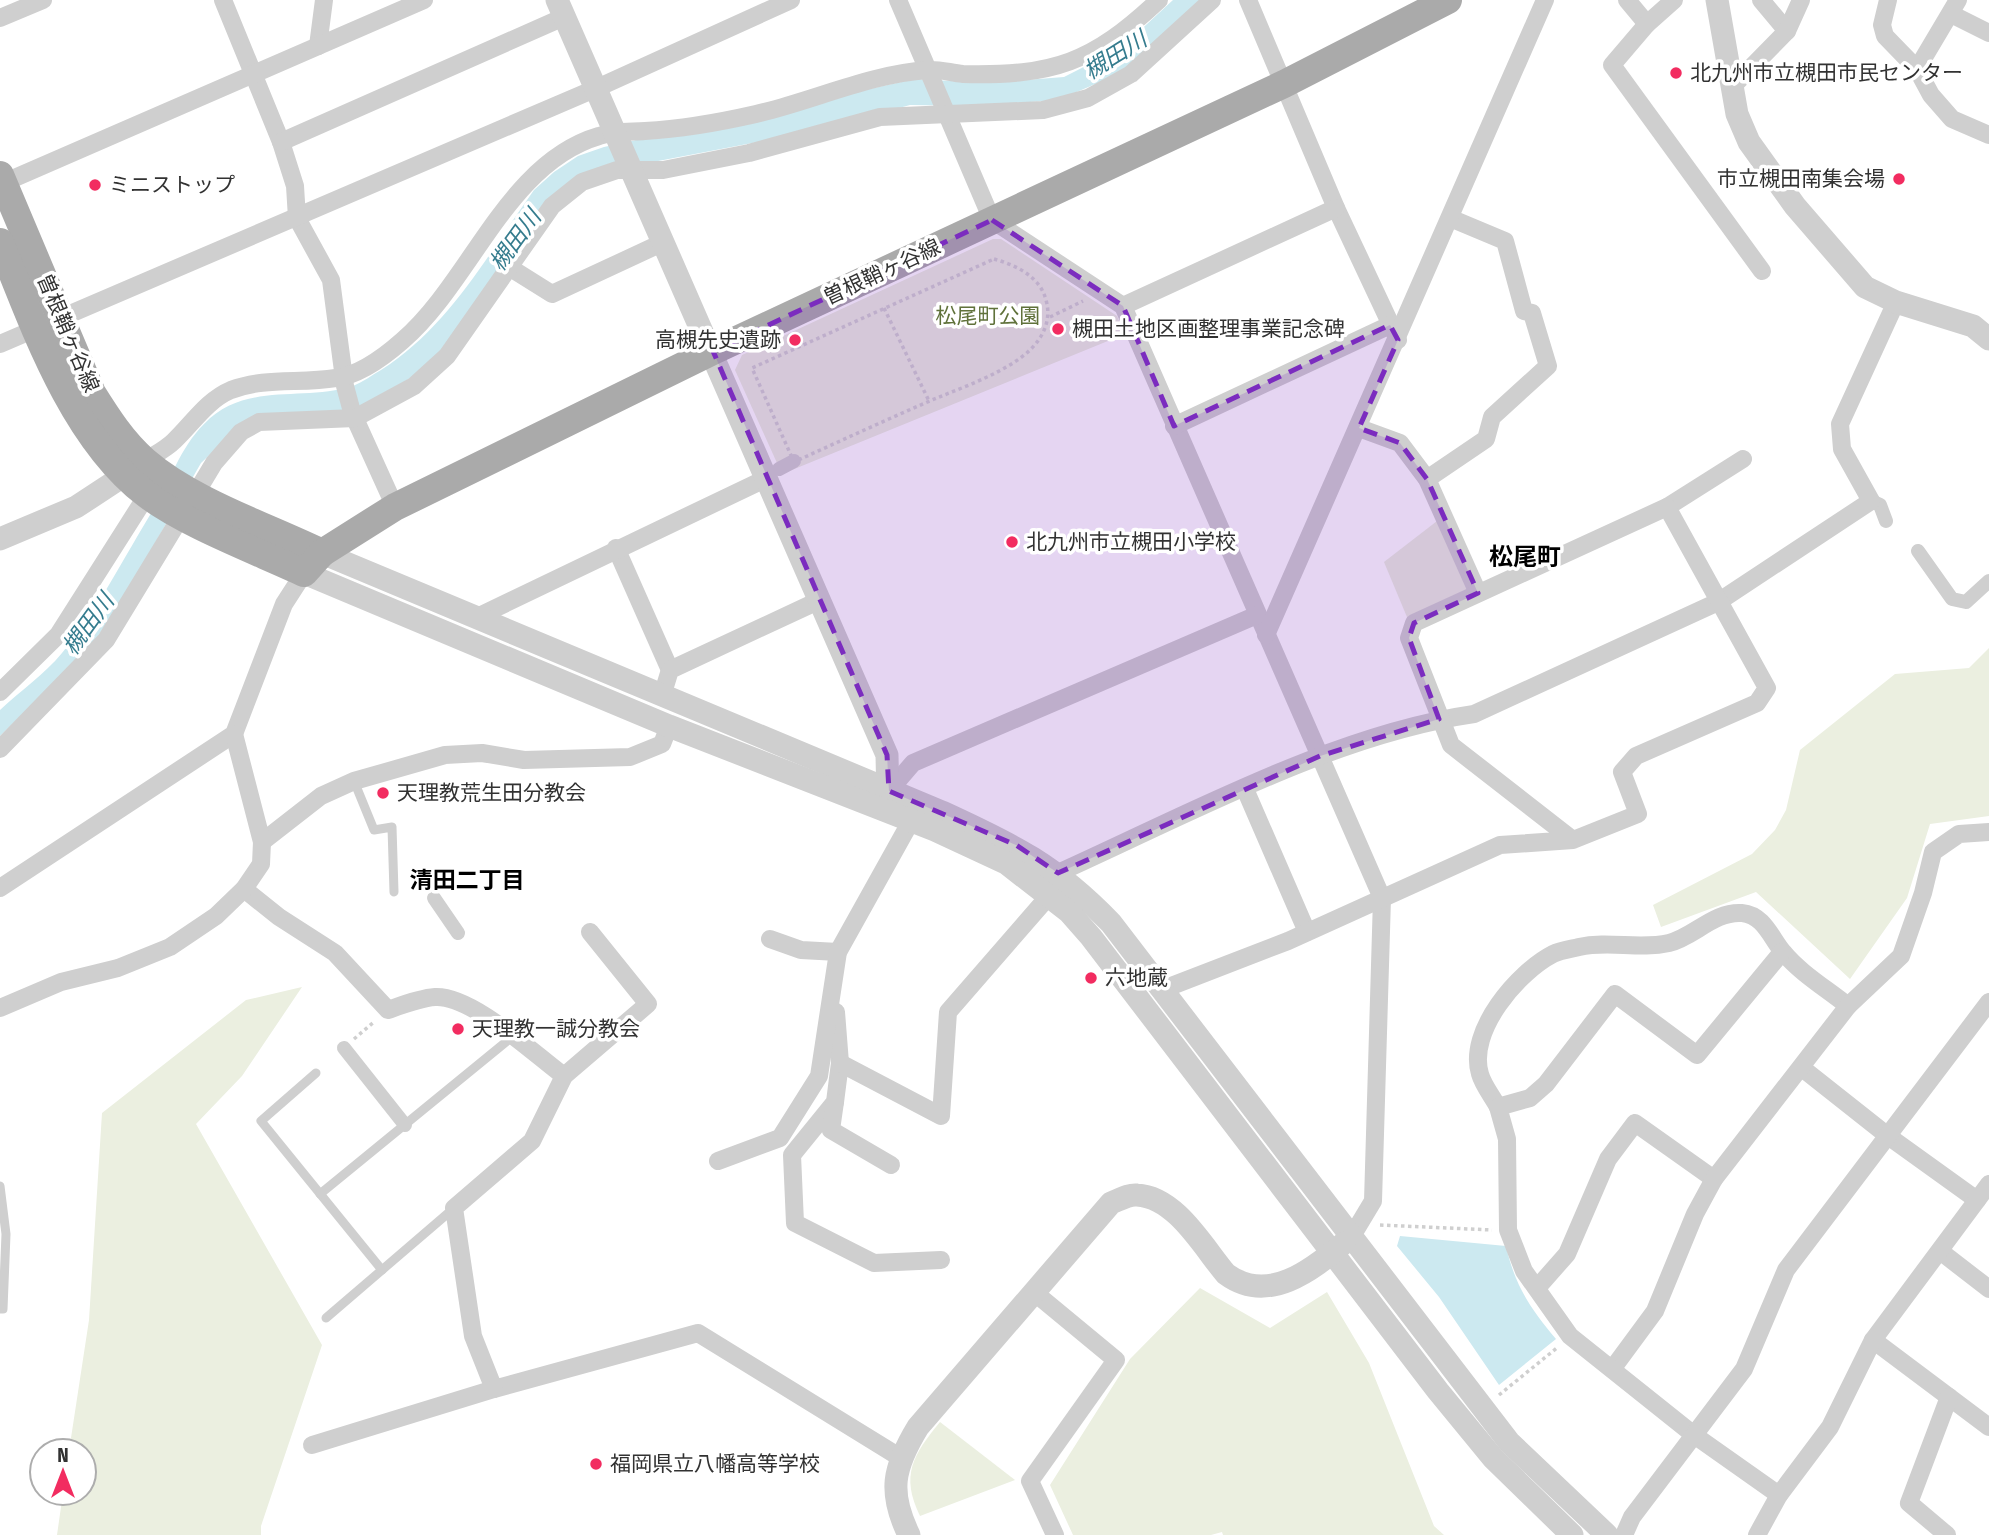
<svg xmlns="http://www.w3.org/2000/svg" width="1989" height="1535" font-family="'Fira Sans Condensed','Noto Sans JP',sans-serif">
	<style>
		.green { fill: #ebefe0 }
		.water { fill: #cce9f0 }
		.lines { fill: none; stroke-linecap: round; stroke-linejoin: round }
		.path { stroke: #cfcfcf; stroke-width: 3.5; stroke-dasharray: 3.5 3.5; stroke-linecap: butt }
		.service { stroke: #cfcfcf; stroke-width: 9 }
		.pedestrian { stroke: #cfcfcf; stroke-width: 14 }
		.minor { stroke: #cfcfcf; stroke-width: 18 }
		.tertiary { stroke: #cfcfcf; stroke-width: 23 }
		.primary { stroke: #aaa; stroke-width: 28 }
		.marked { fill: #7b2cbf; fill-opacity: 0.2; stroke: #7b2cbf; stroke-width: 5; stroke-dasharray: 14 9; stroke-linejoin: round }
		.poi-dot { fill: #f22c60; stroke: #fff; stroke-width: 2.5 }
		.labels { text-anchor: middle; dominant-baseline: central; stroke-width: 7; stroke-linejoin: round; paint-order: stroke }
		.poi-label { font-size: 21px; fill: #323232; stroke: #fff; text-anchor: start }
		.street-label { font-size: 21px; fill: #323232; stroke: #fff }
		.park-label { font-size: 21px; fill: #60723b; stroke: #fff }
		.water-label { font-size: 23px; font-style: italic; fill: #357c8e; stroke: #fff }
		.neighbourhood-label { font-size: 23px; font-weight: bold; fill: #000; stroke: #fff }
		.quarter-label { font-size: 24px; font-weight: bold; fill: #000; stroke: #fff }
	</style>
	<rect width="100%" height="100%" fill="#fff"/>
	<g class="green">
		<path d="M993 239H1001L1117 316 1125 334 782 474 735 370 742 355Z"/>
		<path d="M1441 518 1471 589 1407 617 1384 562Z"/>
		<path d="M1989 648V816L1930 824 1907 898 1850 979 1756 892 1661 927 1653 905 1752 854 1775 830 1786 810 1800 750 1895 674 1969 668Z"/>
		<path d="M302 987 242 1076 196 1124 322 1345 261 1526V1535H57L63 1493H84V1451H69L89 1320 102 1113 246 1000Z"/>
		<path d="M1200 1288 1270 1328 1327 1292 1369 1363 1434 1526 1444 1535H1223L1222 1532 1211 1535H1073L1050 1485 1130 1359Z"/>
		<path d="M940 1422 1015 1480 920 1516C900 1475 913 1455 940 1422Z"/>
	</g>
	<g class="water">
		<path d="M1173 0H1200L1121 73 1058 100 976 106 910 105 815 131 585 175 455 336 426 368 367 405 233 433 201 463 119 606 88 650 0 736V710C20 691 45 674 62 653 98 610 124 557 153 510 170 481 180 448 204 424 245 381 303 402 353 386 363 382 372 375 381 370 449 327 488 254 534 190L554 172 578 156 604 147 915 79 988 83 1064 77 1121 48Z"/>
		<path d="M1400 1236 1506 1246C1515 1286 1530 1308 1556 1339L1499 1385 1439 1297 1397 1246Z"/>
	</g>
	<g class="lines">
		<g class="path">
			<path d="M994 259C1015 265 1040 276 1046 300 1053 324 1039 345 1019 359 993 377 961 388 932 400 886 420 840 441 794 462L752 368Z"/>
			<path d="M884 308 929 401"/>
			<path d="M1050 317 1083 301"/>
			<path d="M354 1039 375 1021"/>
			<path d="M1380 1225 1492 1230"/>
			<path d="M1499 1395 1558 1347"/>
		</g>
		<g class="service">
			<path d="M354 781 374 830 392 827 394 892"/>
			<path d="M316 1073 261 1121 382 1270"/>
			<path d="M0 1186 6 1234 3 1309H0"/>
			<path d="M320 1194 512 1037"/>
			<path d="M326 1318 453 1209"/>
		</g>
		<g class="pedestrian">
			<path d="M779 469 794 461"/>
			<path d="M1871 501 1880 505 1886 521"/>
			<path d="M1918 551 1952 599 1966 602 1989 581"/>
			<path d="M434 898 458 933"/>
			<path d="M344 1048 405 1125"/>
		</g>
		<g class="minor">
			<path d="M223 0 281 142 295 186 297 218 331 280 345 386 352 412 395 507"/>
			<path d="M898 0 992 220 1123 306 1382 898 1373 1201 1352 1236"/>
			<path d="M1248 0 1336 208 1398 340"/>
			<path d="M1627 0 1647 24"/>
			<path d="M1674 0 1647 24 1612 65 1762 271"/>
			<path d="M1761 0 1787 31"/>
			<path d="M1888 0 1882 25 1885 36 1917 69 1931 95 1952 119 1989 135"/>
			<path d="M1951 14 1989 33"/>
			<path d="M0 18 43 0"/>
			<path d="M318 46 324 0"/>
			<path d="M1917 69 1958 0"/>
			<path d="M1733 86 1787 31 1801 0"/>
			<path d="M281 142 564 17"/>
			<path d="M3 183 424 0"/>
			<path d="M509 267 552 294 664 242"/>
			<path d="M1123 306 1336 208"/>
			<path d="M0 344 597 88 791 0"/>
			<path d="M1174 426 1390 325"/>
			<path d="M1359 428 1400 443 1427 479 1478 593"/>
			<path d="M145 461C154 455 166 449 174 441 192 424 207 400 231 390 265 377 300 384 336 378 359 375 385 356 402 341 471 282 507 163 599 136 614 131 629 132 645 131 681 129 721 122 756 114 813 101 869 74 928 70 939 69 951 73 963 74 1054 76 1092 63 1159 0"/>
			<path d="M1427 479 1486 439 1492 417 1548 366 1532 313 1524 311 1505 241 1450 218"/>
			<path d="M196 493 214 463 241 432 259 422 355 418 414 386 447 356 552 206 582 182 617 170H663L749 153 880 117 1043 110 1088 98 1131 74 1212 0"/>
			<path d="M1667 507 1743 459"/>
			<path d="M616 548 670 670"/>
			<path d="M477 617 767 478"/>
			<path d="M1266 635 1545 0"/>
			<path d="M0 692 58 635 147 495"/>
			<path d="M662 696 670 670 818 601"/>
			<path d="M0 749 106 640 182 515"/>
			<path d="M1245 789 1307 932"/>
			<path d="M889 791 913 763 1257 615"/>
			<path d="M262 842 321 796 354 781 445 755 482 753 524 760 630 757 662 744 669 726"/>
			<path d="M1049 880 1058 873C1187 815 1335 734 1474 714L1718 602 1871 501 1842 449 1840 424 1896 302"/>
			<path d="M0 888 234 734 284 604 304 573"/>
			<path d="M244 889 279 917 335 953 388 1010C402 1005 420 998 435 997 472 995 534 1054 564 1076"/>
			<path d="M590 932 648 1004 564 1076 532 1141 454 1208 473 1336 494 1389 698 1333 901 1458"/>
			<path d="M770 939 801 950 838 952"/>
			<path d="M1161 990 1288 941 1500 845 1573 840 1638 814 1622 772 1636 756 1757 703 1767 688 1667 507 1414 623 1409 638 1451 745 1573 840"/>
			<path d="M0 1008 61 982 118 968 170 947 216 916 244 889 261 864 262 842 234 734"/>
			<path d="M836 1012 840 1063 835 1102 792 1155 795 1223 874 1263 941 1260"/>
			<path d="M840 1063 941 1116 948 1012 1048 897"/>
			<path d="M1802 1068 1888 1136 1977 1200"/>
			<path d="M835 1102 831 1130 891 1165"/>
			<path d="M1498 1107C1492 1096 1483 1085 1480 1074 1467 1031 1518 972 1553 954 1561 950 1571 949 1579 947 1609 940 1639 950 1669 943 1694 937 1714 911 1742 913 1764 915 1771 938 1783 952 1800 973 1827 989 1848 1006"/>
			<path d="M718 1161 780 1138 819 1076 838 952 911 821"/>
			<path d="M1940 1251 1989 1289"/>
			<path d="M1537 1288 1567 1254 1608 1159 1635 1123 1714 1179"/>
			<path d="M1035 1293 1116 1360 1030 1481 1055 1535"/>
			<path d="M1873 1340 1989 1427"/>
			<path d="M1613 1368 1655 1311 1695 1214 1714 1179 1848 1006 1901 956 1923 893 1933 852 1959 834 1989 832"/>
			<path d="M312 1445 494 1389"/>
			<path d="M1779 1495 1694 1435 1570 1336 1524 1271 1508 1230 1507 1139 1498 1107 1530 1098 1546 1084 1615 994 1697 1055 1782 952"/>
			<path d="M1624 1535 1632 1517 1744 1369 1786 1270 1989 1002"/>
			<path d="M1757 1535 1779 1495 1830 1427 1873 1340 1989 1184"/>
			<path d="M1947 1535 1909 1503 1949 1397"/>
		</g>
		<g class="tertiary">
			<path d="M557 0 887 755 888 801"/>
			<path d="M1717 0 1737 114 1749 142 1795 206 1865 287 1896 302 1973 326 1989 339"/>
			<path d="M0 539 76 507 140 465"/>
			<path d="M322 553 942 812C1014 845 1055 865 1111 923L1509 1442 1607 1535"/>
			<path d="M304 573 669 726 935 830 1006 863 1069 912 1091 937 1438 1391 1493 1458 1572 1535"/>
			<path d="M909 1535C888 1492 893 1468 918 1427L1111 1203C1119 1200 1129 1194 1137 1195 1176 1197 1203 1247 1226 1274 1268 1305 1312 1270 1344 1243"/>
		</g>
		<g class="primary">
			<path d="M0 175 92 393C107 417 123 442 145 461 191 501 266 526 322 553"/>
			<path d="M0 242C34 326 72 437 146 494 185 524 257 551 304 573L322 553 395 507 713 351 1284 84 1448 0"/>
		</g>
	</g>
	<path class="marked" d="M992 220 1123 306 1174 426 1390 325 1398 340 1359 428 1400 443 1427 479 1478 593 1414 623 1409 638 1439 719 1320 756 1058 873 1016 845 889 791 887 755 713 351Z"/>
	<g class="poi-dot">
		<circle cx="1676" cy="73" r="7"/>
		<circle cx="1899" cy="179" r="7"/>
		<circle cx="95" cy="185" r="7"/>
		<circle cx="1058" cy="329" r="7"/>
		<circle cx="795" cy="340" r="7"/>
		<circle cx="1012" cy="542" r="7"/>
		<circle cx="383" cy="793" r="7"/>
		<circle cx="1091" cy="978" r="7"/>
		<circle cx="458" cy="1029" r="7"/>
		<circle cx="596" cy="1464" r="7"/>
	</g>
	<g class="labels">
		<g class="poi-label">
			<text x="1690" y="73">北九州市立槻田市民センター</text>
			<text x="1885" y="179" text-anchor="end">市立槻田南集会場</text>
			<text x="109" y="185">ミニストップ</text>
			<text x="1072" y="329">槻田土地区画整理事業記念碑</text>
			<text x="781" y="340" text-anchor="end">高槻先史遺跡</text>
			<text x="1026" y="542">北九州市立槻田小学校</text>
			<text x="397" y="793">天理教荒生田分教会</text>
			<text x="1105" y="978">六地蔵</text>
			<text x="472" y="1029">天理教一誠分教会</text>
			<text x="610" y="1464">福岡県立八幡高等学校</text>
		</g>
		<g class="street-label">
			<text transform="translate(882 272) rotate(-25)">曽根鞘ヶ谷線</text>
			<text transform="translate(68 333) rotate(67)">曽根鞘ヶ谷線</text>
		</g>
		<g class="park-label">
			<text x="988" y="316">松尾町公園</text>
		</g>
		<g class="water-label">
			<text transform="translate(1115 55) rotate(-32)">槻田川</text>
			<text transform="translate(515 240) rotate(-54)">槻田川</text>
			<text transform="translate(88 624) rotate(-54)">槻田川</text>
		</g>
		<g class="neighbourhood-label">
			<text x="467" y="880">清田二丁目</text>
		</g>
		<g class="quarter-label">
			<text x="1525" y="557">松尾町</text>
		</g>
	</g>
	<g transform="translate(63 1472)"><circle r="33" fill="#ffffff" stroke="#adadad" stroke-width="2"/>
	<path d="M0-5L12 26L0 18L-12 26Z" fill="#f22c60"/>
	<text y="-10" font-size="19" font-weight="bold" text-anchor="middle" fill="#323232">N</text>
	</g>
</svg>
